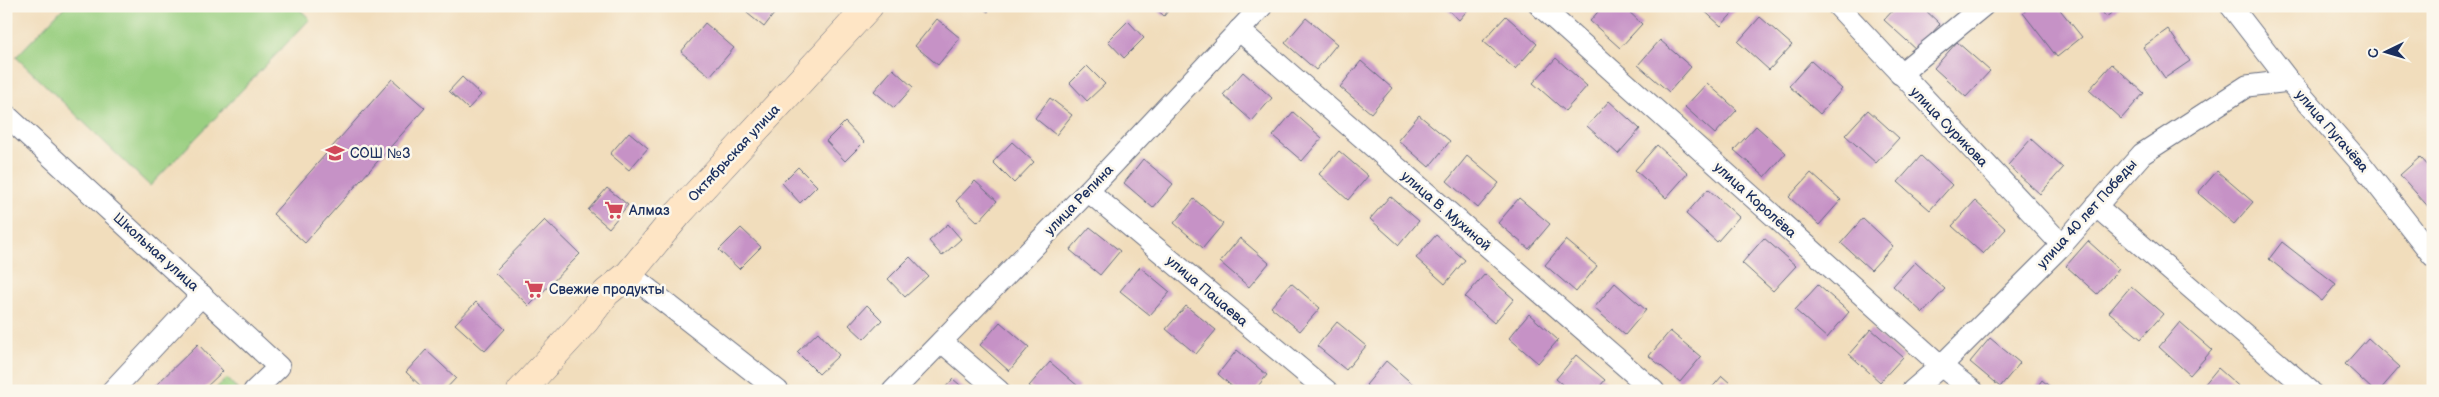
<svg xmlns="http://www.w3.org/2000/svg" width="2439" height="397" font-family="'Balsamiq Sans',sans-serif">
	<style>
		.green { fill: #9acf81; stroke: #5a7f70 }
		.building { fill: #c692c6 }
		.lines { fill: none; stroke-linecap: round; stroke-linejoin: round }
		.minor-casing { stroke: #666c7f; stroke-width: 23 }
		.secondary-casing { stroke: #666c7f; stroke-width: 29 }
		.minor { stroke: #fff; stroke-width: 21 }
		.secondary { stroke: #fee5c5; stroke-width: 28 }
		.labels { text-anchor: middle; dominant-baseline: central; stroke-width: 5; stroke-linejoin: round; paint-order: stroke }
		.street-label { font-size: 14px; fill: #1b2f5e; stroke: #fbf7ec }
		.poi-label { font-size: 14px; fill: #1b2f5e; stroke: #fbf7ec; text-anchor: start }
	</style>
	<rect width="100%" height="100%" fill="#fbf7ec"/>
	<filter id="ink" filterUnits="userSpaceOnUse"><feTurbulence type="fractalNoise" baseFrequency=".02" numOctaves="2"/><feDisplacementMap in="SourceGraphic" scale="10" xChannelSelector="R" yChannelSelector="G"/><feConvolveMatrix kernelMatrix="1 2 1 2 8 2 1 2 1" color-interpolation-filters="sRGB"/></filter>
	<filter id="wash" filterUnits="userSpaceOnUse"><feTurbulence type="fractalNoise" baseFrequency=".0096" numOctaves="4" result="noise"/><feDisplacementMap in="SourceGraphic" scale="20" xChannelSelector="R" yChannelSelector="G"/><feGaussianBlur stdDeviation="1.12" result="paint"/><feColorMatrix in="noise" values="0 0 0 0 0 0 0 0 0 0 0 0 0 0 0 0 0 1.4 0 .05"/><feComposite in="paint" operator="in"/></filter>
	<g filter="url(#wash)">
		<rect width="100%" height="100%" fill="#f1ddbc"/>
		<g class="green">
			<path d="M65 6H296L310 19 150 186 16 57Z"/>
			<path d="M227 378 239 391H213Z"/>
		</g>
		<g id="blocks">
			<g class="building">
				<path d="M752 6H780L764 27 747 13Z"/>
				<path d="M980 6H993L988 12Z"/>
				<path d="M1153 6H1172L1164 16Z"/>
				<path d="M1444 6H1471L1459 20Z"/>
				<path d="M1603 6H1623L1642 24 1620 48 1590 21Z"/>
				<path d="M1699 6H1739L1721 26Z"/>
				<path d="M1897 6H1921L1940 24 1917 50 1884 20Z"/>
				<path d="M2031 6H2057L2082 37 2057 57 2023 13Z"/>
				<path d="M2098 6H2121L2106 17Z"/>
				<path d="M1506 16 1537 44 1515 69 1483 41Z"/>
				<path d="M1760 17 1792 45 1769 70 1738 42Z"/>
				<path d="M1306 18 1337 44 1316 70 1285 43Z"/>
				<path d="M937 19 960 38 938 65 915 46Z"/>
				<path d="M1128 21 1144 38 1124 58 1108 41Z"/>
				<path d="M705 23 734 48 710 76 681 52Z"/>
				<path d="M2168 29 2190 61 2165 78 2143 47Z"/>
				<path d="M1660 40 1691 67 1669 92 1638 65Z"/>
				<path d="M1957 42 1990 71 1966 97 1934 68Z"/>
				<path d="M1556 58 1587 86 1565 111 1533 83Z"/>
				<path d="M1361 61 1392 88 1371 113 1340 87Z"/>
				<path d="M1811 61 1842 89 1820 114 1789 86Z"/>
				<path d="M2112 64 2144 93 2121 119 2089 90Z"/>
				<path d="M1087 66 1105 84 1087 101 1070 83Z"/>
				<path d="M893 69 913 87 894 108 874 91Z"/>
				<path d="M1243 72 1272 98 1252 121 1223 95Z"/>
				<path d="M462 77 481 95 468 109 449 91Z"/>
				<path d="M392 79 425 108 305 243 273 214Z"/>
				<path d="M1707 83 1737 110 1715 134 1685 107Z"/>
				<path d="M1050 98 1072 115 1056 135 1035 118Z"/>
				<path d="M1609 101 1640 129 1618 154 1587 126Z"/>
				<path d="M1868 110 1899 138 1876 163 1845 135Z"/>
				<path d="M1293 112 1322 138 1302 161 1273 136Z"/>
				<path d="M1419 115 1450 141 1429 167 1398 140Z"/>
				<path d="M845 122 864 142 845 161 826 141Z"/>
				<path d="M1756 126 1786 153 1765 177 1734 150Z"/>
				<path d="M629 132 648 148 629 170 610 154Z"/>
				<path d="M2031 139 2063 168 2040 194 2008 165Z"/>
				<path d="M1012 142 1034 162 1014 183 993 162Z"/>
				<path d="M1657 145 1688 173 1666 198 1635 170Z"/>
				<path d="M1339 151 1368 176 1348 200 1319 174Z"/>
				<path d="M1467 156 1499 183 1478 208 1447 181Z"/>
				<path d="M1921 156 1952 185 1930 210 1898 182Z"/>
				<path d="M2420 157 2433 171V212L2400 175Z"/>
				<path d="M1143 159 1173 184 1153 208 1124 183Z"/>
				<path d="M798 167 817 186 800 203 782 183Z"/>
				<path d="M2217 171 2253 202 2234 224 2198 193Z"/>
				<path d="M1811 173 1841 200 1819 225 1789 197Z"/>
				<path d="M975 181 997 201 978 222 956 201Z"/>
				<path d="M607 188 628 205 609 228 588 210Z"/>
				<path d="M1708 189 1739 217 1717 242 1686 214Z"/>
				<path d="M1390 196 1419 221 1399 245 1370 219Z"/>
				<path d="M1519 198 1550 224 1529 249 1498 223Z"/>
				<path d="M1194 199 1223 224 1203 248 1174 223Z"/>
				<path d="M1975 201 2006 229 1983 254 1952 226Z"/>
				<path d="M1863 218 1893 246 1871 270 1841 243Z"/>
				<path d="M545 220 580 254 529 306 494 272Z"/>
				<path d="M948 224 961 239 942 256 929 241Z"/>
				<path d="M1090 227 1120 251 1100 275 1070 250Z"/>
				<path d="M741 228 761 247 739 269 719 250Z"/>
				<path d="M1436 235 1465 260 1445 284 1416 258Z"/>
				<path d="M1240 238 1269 263 1249 287 1220 262Z"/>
				<path d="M1764 238 1796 266 1773 291 1742 263Z"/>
				<path d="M1566 240 1597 266 1576 292 1545 265Z"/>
				<path d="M2088 241 2119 269 2097 294 2066 266Z"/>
				<path d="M2282 242 2336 284 2322 301 2269 259Z"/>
				<path d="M910 257 928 276 905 297 888 279Z"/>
				<path d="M1915 262 1945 289 1923 313 1893 286Z"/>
				<path d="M1140 267 1170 292 1150 315 1120 291Z"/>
				<path d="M1485 274 1514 299 1494 323 1465 297Z"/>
				<path d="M1291 283 1320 308 1300 331 1271 307Z"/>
				<path d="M1615 283 1646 310 1625 335 1594 308Z"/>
				<path d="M1818 285 1849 312 1827 338 1795 310Z"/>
				<path d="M2131 286 2163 314 2141 339 2109 312Z"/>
				<path d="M476 302 505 329 485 351 455 324Z"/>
				<path d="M867 305 882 320 864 339 849 325Z"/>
				<path d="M1186 306 1216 330 1196 354 1166 329Z"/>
				<path d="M1529 314 1558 340 1538 363 1509 338Z"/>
				<path d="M1000 322 1029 347 1009 371 980 345Z"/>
				<path d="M1337 322 1366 346 1346 370 1317 346Z"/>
				<path d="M2180 322 2212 350 2190 375 2159 347Z"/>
				<path d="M1871 329 1903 357 1880 382 1849 354Z"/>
				<path d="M1670 331 1701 357 1680 382 1649 356Z"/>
				<path d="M818 332 839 355 819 374 797 352Z"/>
				<path d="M1990 338 2020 363 2000 387 1970 362Z"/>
				<path d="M2368 338 2400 367 2379 391H2374L2345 364Z"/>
				<path d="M198 344 223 371 202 391H150Z"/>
				<path d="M426 350 456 378 444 391H426L406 372Z"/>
				<path d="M1237 350 1267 375 1254 391H1237L1218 374Z"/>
				<path d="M1576 355 1605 380 1596 391H1570L1556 379Z"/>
				<path d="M1386 361 1415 386 1411 391H1373L1366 385Z"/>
				<path d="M1050 362 1079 387 1076 391H1036L1029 386Z"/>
				<path d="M2218 368 2244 391H2199Z"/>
				<path d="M1722 376 1739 391H1709Z"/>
				<path d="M953 379 967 391H942Z"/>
				<path d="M2042 380 2055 391H2034Z"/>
			</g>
		</g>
	</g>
	<g filter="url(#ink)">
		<use href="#blocks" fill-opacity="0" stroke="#666c7f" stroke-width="1"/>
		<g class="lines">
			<g class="minor-casing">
				<g id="minor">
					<path d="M1540 6 1941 366 1973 391"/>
					<path d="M1838 6 2062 245"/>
					<path d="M2231 6 2289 81 2358 160 2433 256"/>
					<path d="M1239 30 1654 391"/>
					<path d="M1900 74 1983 6"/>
					<path d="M6 115 279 367 254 391"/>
					<path d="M1088 191 1327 391"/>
					<path d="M2096 206 2310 391"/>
					<path d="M629 274 778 391"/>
					<path d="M942 342 999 391"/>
					<path d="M112 391 202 295"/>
					<path d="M893 391 1088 191 1262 6"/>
					<path d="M1912 391 1941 366 2062 245 2142 154 2247 86 2289 81"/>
				</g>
			</g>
			<g class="secondary-casing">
				<path id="secondary" d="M521 391 585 321 606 293 629 274 679 213 869 6"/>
			</g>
			<use href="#minor" class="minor"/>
			<use href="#secondary" class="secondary"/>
		</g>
	</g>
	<defs>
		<g id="school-bare" transform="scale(1.5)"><path d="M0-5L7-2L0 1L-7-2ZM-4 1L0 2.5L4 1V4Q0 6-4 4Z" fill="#d1495b" stroke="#fbf7ec" stroke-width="2.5" paint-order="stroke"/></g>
		<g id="supermarket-bare" transform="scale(1.5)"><path d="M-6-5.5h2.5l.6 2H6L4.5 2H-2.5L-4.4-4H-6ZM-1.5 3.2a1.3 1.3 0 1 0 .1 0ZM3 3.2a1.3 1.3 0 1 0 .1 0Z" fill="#d1495b" stroke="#fbf7ec" stroke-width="2.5" paint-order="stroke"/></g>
	</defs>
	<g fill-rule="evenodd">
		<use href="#school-bare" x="335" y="153"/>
		<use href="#supermarket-bare" x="614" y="210"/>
		<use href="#supermarket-bare" x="534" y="289"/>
	</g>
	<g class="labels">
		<g class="street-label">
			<text transform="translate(1949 127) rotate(46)">улица Сурикова</text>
			<text transform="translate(2332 131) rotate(49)">улица Пугачёва</text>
			<text transform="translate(734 153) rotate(-47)">Октябрьская улица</text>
			<text transform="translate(1079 200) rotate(-46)">улица Репина</text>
			<text transform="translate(1755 200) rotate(42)">улица Королёва</text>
			<text transform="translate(1446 211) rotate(41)">улица В. Мухиной</text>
			<text transform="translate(2087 214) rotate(-48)">улица 40 лет Победы</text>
			<text transform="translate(156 252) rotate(42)">Школьная улица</text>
			<text transform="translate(1207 291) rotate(40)">улица Пацаева</text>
		</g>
		<g class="poi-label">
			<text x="350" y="153">СОШ №3</text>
			<text x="629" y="210">Алмаз</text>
			<text x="549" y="289">Свежие продукты</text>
		</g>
	</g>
	<rect width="2439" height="397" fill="none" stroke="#fbf7ec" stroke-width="25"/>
	<g transform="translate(2386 52) rotate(265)" stroke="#fbf7ec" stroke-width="4" paint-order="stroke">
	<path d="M0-4L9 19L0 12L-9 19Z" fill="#1b2f5e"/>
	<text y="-8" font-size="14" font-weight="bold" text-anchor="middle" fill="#1b2f5e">С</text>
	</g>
</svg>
